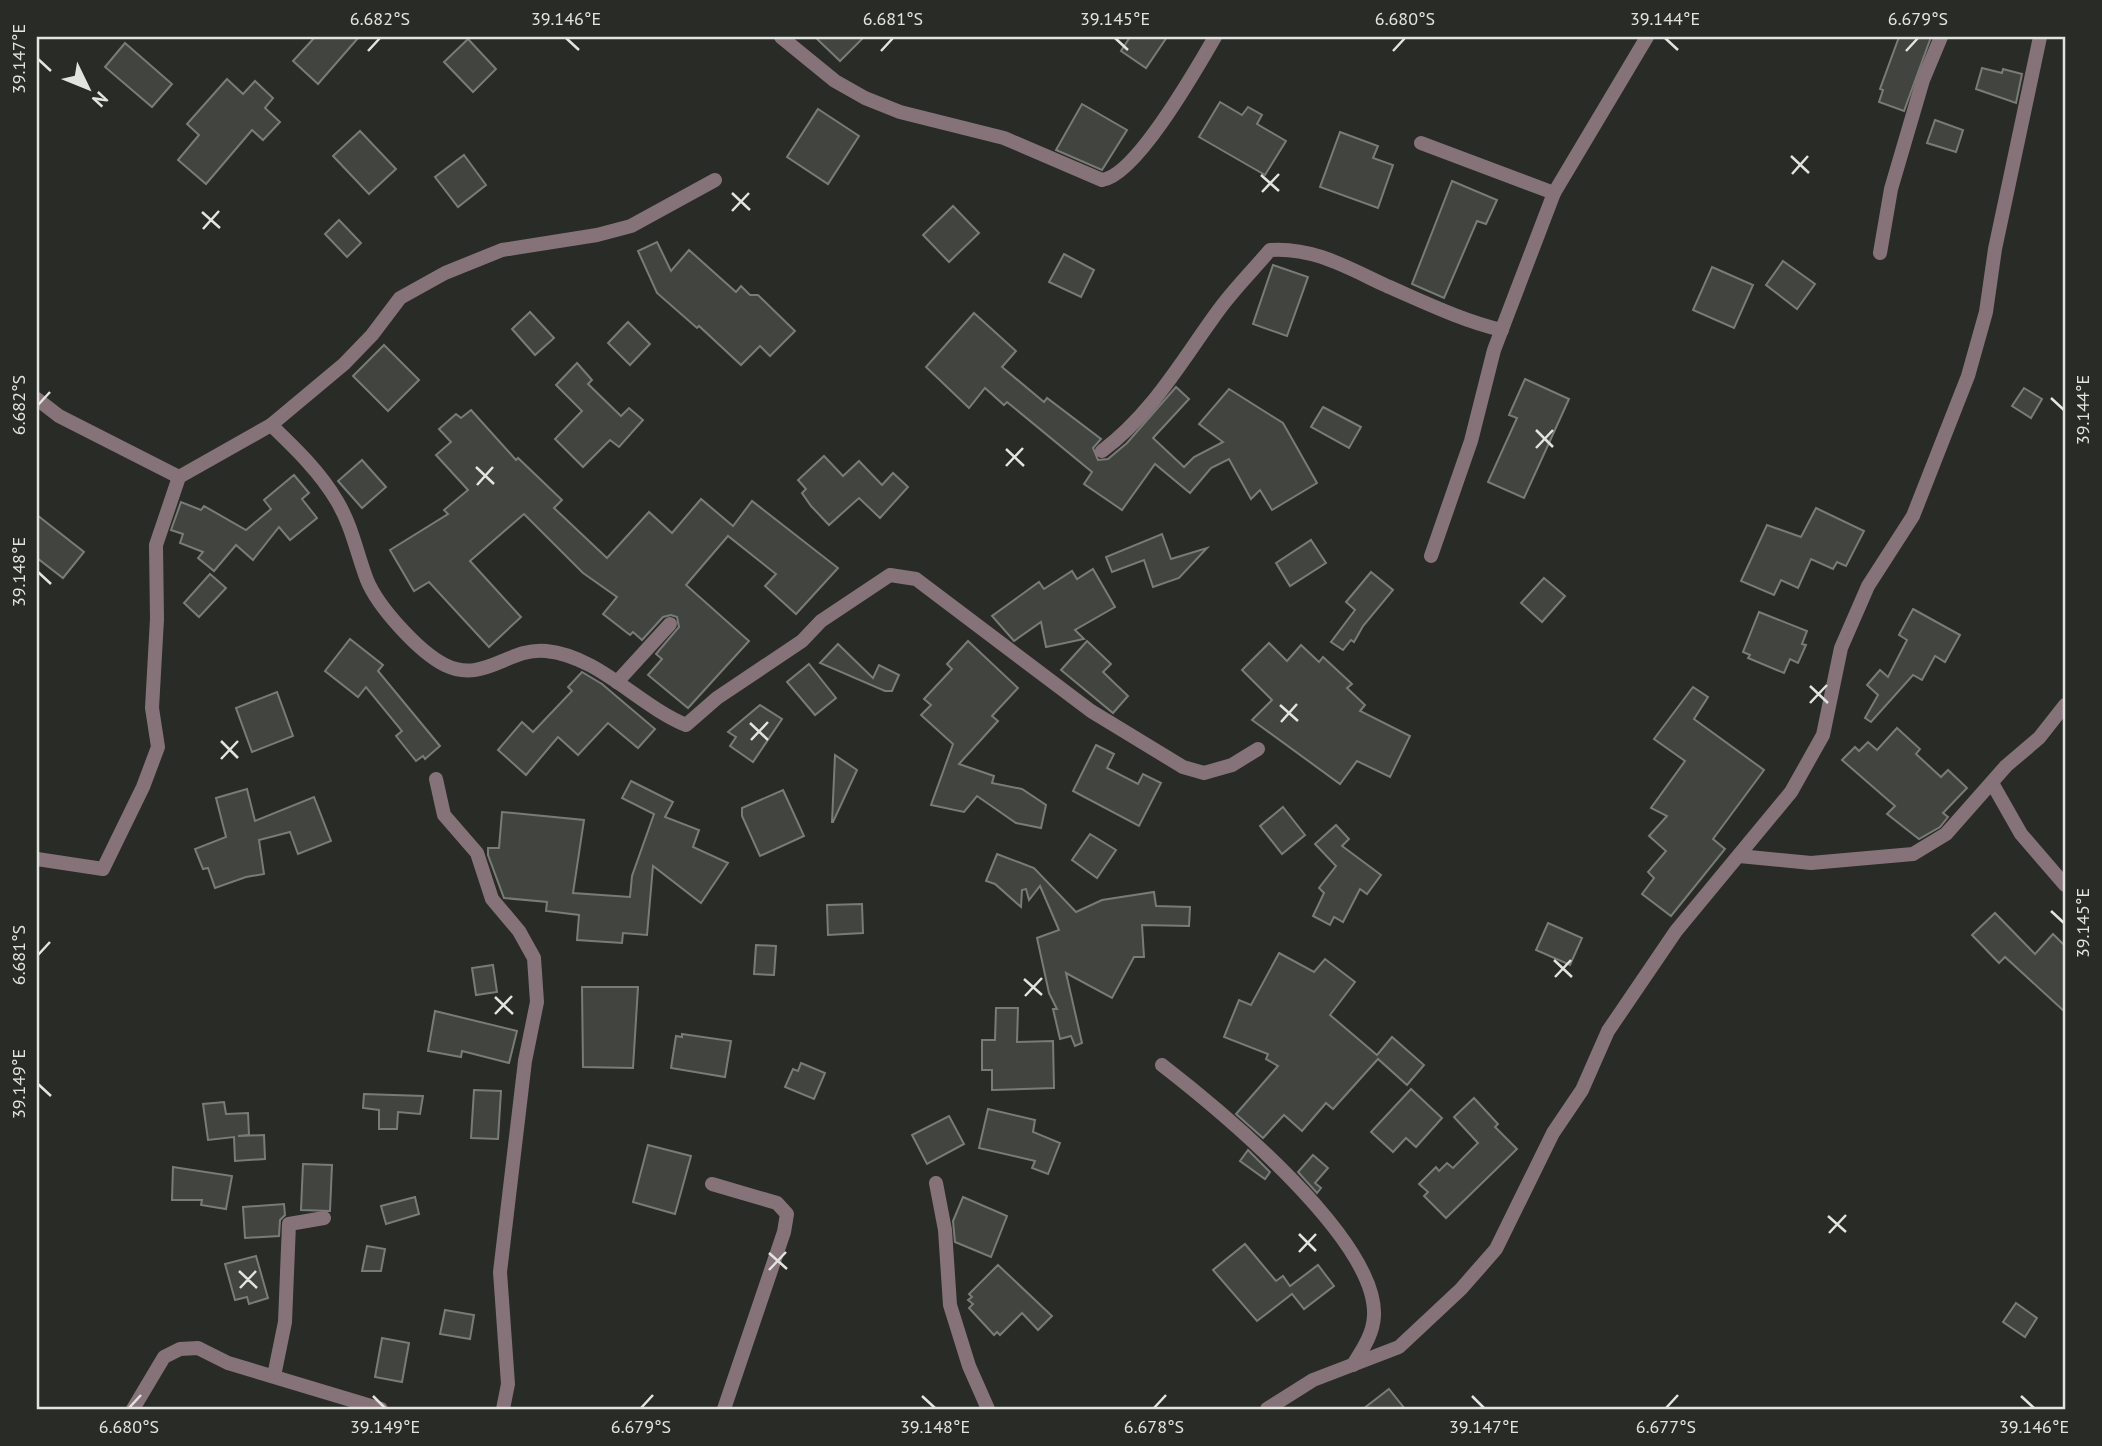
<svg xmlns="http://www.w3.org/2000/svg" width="2102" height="1446" font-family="'PT Sans',sans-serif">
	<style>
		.building { fill: #42443f; stroke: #797c76; stroke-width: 2 }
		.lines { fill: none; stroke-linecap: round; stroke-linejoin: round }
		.street { stroke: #86737a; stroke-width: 14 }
		.ticks { fill: none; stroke: #e2e4e0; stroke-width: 2.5 }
		.neatline { fill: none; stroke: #e2e4e0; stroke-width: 2.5 }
		.ticks-label { font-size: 18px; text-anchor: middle; fill: #e2e4e0 }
	</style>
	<rect width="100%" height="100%" fill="#292b26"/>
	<g class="building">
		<path d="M315 37H359L318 84 293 61Z"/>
		<path d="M815 37H864L840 61Z"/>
		<path d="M1130 37H1167L1146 68 1121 51Z"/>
		<path d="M1899 37H1931L1904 111 1879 102 1883 90 1880 89Z"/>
		<path d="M468 39 496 69 473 92 444 62Z"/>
		<path d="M125 43 172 84 152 107 105 67Z"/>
		<path d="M1982 68 2002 73 2003 69 2022 74 2016 103 1976 89Z"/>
		<path d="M227 79 243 94 255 81 273 98 265 108 280 122 263 140 252 130 206 184 178 160 199 135 187 124Z"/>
		<path d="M1220 102 1242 115 1248 107 1262 115 1257 124 1286 141 1265 175 1199 137Z"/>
		<path d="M1082 104 1127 130 1102 170 1056 150Z"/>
		<path d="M818 109 859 136 828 184 787 157Z"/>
		<path d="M1935 120 1963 130 1956 152 1927 143Z"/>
		<path d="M360 131 396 169 369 194 333 156Z"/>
		<path d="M1340 132 1378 146 1373 158 1393 165 1378 208 1320 187Z"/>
		<path d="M464 155 486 185 458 207 435 177Z"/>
		<path d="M1452 181 1497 200 1486 224 1477 221 1444 298 1412 284Z"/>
		<path d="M953 206 979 233 949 262 923 235Z"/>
		<path d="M339 220 361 243 347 257 325 234Z"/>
		<path d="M657 242 671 271 689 250 736 292 741 286 750 295H758L795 331 770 356 760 346 741 365 699 326 697 328 657 293 638 251Z"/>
		<path d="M1064 254 1094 270 1081 297 1049 282Z"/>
		<path d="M1783 261 1815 284 1797 309 1766 285Z"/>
		<path d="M1273 265 1308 277 1287 336 1253 324Z"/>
		<path d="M1712 267 1753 285 1734 328 1693 310Z"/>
		<path d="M530 312 554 338 535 355 512 329Z"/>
		<path d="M974 313 1016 351 1002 367 1044 402 1047 398 1101 439 1093 448 1098 460 1108 459 1127 443 1176 387 1189 399 1153 438 1184 467 1194 457 1223 442 1199 424 1229 389 1283 423 1317 483 1272 510 1260 490 1251 499 1229 459 1211 468 1190 493 1155 464 1122 510 1084 484 1092 472 1007 402 1004 405 985 388 969 408 926 367Z"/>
		<path d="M628 322 650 344 630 365 608 343Z"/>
		<path d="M384 345 419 380 388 411 353 376Z"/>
		<path d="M577 363 592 380 588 384 621 416 629 408 643 420 619 447 610 440 583 467 555 439 582 411 556 385Z"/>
		<path d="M1525 379 1569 399 1524 498 1488 482 1517 418 1509 415Z"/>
		<path d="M2024 388 2042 399 2031 418 2012 406Z"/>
		<path d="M1323 407 1361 427 1349 448 1311 427Z"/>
		<path d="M471 410 516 460 518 458 562 500 554 508 607 558 649 512 672 533 701 499 733 526 752 501 838 568 796 614 765 586 776 574 728 536 686 585 749 641 688 708 648 675 662 659 656 654 679 627 677 617 671 615 663 617 642 640 633 632 630 635 603 614 617 597 583 573 524 514 470 561 521 617 489 647 429 582 414 591 390 550 448 514 444 510 468 490 436 455 451 442 439 429 456 414 461 418Z"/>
		<path d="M824 456 843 476 859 461 882 485 893 473 908 487 880 518 859 498 829 525 811 506 802 493 806 489 798 480Z"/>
		<path d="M362 460 386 487 362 508 338 481Z"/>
		<path d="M294 475 309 493 302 499 317 518 290 540 279 527 253 560 236 545 214 571 198 558 203 552 180 543 183 534 171 530 181 502 201 510 204 506 246 530 271 509 264 500Z"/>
		<path d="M1816 508 1864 531 1846 566 1837 562 1833 569 1811 559 1798 588 1781 580 1774 595 1741 581 1767 525 1801 537Z"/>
		<path d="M37 515 84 552 63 578 37 558Z"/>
		<path d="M1162 534 1171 559 1207 548 1179 578 1153 587 1144 560 1112 572 1106 557Z"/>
		<path d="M1311 540 1326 563 1290 586 1276 563Z"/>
		<path d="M1093 569 1115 607 1075 630 1084 639 1046 647 1041 622 1014 641 992 616 1039 582 1044 589 1072 571 1077 579Z"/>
		<path d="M1371 572 1393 590 1363 626 1354 642 1351 640 1343 650 1331 642 1355 610 1346 602Z"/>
		<path d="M210 574 226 588 199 617 184 603Z"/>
		<path d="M1544 578 1565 596 1542 622 1521 603Z"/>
		<path d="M1913 609 1960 635 1945 662 1935 656 1922 680 1913 675 1871 722 1865 718 1878 695 1867 685 1880 670 1888 677 1907 640 1899 635Z"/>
		<path d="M1759 612 1807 631 1802 644 1806 645 1798 663 1790 659 1784 673 1748 658 1750 655 1743 652Z"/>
		<path d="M350 639 383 665 378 671 440 746 425 759 423 756 416 761 396 736 402 731 366 687 358 697 325 671Z"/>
		<path d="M968 641 1018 688 992 716 998 721 959 764 994 776 992 783 1022 789 1046 805 1041 828 1016 823 977 796 964 812 931 805 953 744 921 715 931 705 924 699 952 669 947 664Z"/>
		<path d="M1087 641 1111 664 1103 672 1128 696 1113 713 1061 670Z"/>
		<path d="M1269 643 1287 661 1301 645 1319 662 1323 657 1352 684 1347 688 1365 705 1360 711 1410 736 1390 777 1357 761 1340 784 1252 720 1272 700 1242 670Z"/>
		<path d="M838 644 873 678 879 665 899 675 892 691H885L820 663Z"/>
		<path d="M809 664 836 698 815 715 787 682Z"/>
		<path d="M582 672 602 684 655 729 638 748 608 723 578 755 558 737 526 775 498 750 522 722 533 732 572 691 568 687Z"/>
		<path d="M1693 687 1708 697 1694 719 1764 770 1713 839 1725 849 1671 916 1642 894 1654 878 1648 872 1666 851 1649 836 1667 816 1651 808 1685 761 1654 739Z"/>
		<path d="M277 692 293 736 252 752 236 708Z"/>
		<path d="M760 705 782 719 753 762 730 746 736 737 728 732Z"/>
		<path d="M1897 728 1920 749 1916 754 1941 777 1948 770 1967 788 1943 813 1948 817 1940 827 1919 839 1887 814 1895 806 1842 760 1855 747 1859 751 1868 742 1877 750Z"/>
		<path d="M1096 745 1114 754 1107 768 1138 784 1143 774 1161 783 1139 826 1073 791Z"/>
		<path d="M835 755 857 770 833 822H832Z"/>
		<path d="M631 781 673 802 665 817 699 830 693 847 728 863 701 903 653 866 647 935 623 933 622 943 577 940 579 915 546 911 547 902 504 898 488 855V848H499L502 812 584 820 573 893 630 897 632 876 654 814 622 798Z"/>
		<path d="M247 789 255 821 314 797 331 841 298 854 290 832 259 840 264 874 246 877 215 888 208 868 203 869 195 849 226 837 216 798Z"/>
		<path d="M783 790 804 836 760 856 742 816V808Z"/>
		<path d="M1283 807 1305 835 1282 854 1260 826Z"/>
		<path d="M1336 825 1349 839 1342 846 1381 875 1367 894 1360 889 1343 922 1334 917 1330 925 1313 916 1324 893 1319 888 1336 866 1315 844Z"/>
		<path d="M1090 834 1116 850 1097 878 1072 860Z"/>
		<path d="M997 854 1034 868 1076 912 1102 900 1154 892 1156 906 1190 907 1189 926 1142 925 1144 957H1134L1112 998 1066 973 1082 1043 1075 1046 1071 1036 1060 1039 1053 1009H1057L1049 993 1037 938 1059 930 1040 886 1029 900 1026 889 1022 890 1021 907 995 884 986 881Z"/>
		<path d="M862 904 863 933 828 935 827 905Z"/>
		<path d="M1995 913 2035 954 2053 934 2065 946V1012L2005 957 1999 963 1972 935Z"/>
		<path d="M1548 923 1582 938 1570 965 1536 950Z"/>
		<path d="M756 945 776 946 774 975 754 974Z"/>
		<path d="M1279 953 1314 972 1325 959 1355 982 1330 1015 1377 1055 1392 1037 1424 1065 1407 1085 1378 1059 1333 1109 1326 1103 1302 1131 1284 1115 1263 1138 1236 1114 1278 1066 1266 1059 1268 1054 1224 1037 1239 1000 1251 1005Z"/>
		<path d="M493 965 497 992 476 995 472 968Z"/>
		<path d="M582 987H638L633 1068 583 1067Z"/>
		<path d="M996 1008H1018L1017 1042 1053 1041 1054 1088 992 1090V1070H982V1040H995Z"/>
		<path d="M435 1011 517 1031 509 1063 462 1051 461 1057 428 1051Z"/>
		<path d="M682 1034 731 1041 725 1077 671 1068 676 1036 682 1037Z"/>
		<path d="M801 1063 825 1073 814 1099 785 1087 793 1069 798 1071Z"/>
		<path d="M1411 1089 1442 1118 1416 1147 1406 1138 1393 1152 1371 1132Z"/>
		<path d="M474 1090 501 1091 498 1139 471 1138Z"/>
		<path d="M364 1094 423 1096 420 1114 398 1112 397 1129H379V1110L363 1108Z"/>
		<path d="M1474 1098 1498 1124 1495 1127 1517 1149 1446 1218 1424 1196 1428 1192 1419 1184 1436 1167 1439 1171 1447 1163 1453 1168 1478 1143 1454 1117Z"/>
		<path d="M224 1102 226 1114 248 1113 249 1135 238 1136 264 1135 265 1159 235 1161 234 1137 208 1140 203 1104Z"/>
		<path d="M988 1109 1035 1120 1033 1132 1060 1143 1048 1174 1032 1168 1035 1161 979 1148Z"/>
		<path d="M949 1116 964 1144 927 1164 912 1135Z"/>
		<path d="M648 1145 691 1156 675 1214 633 1202Z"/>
		<path d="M1248 1150 1270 1172 1265 1179 1240 1161Z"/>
		<path d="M1313 1155 1328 1168 1315 1183 1321 1188 1317 1193 1298 1172Z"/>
		<path d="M303 1164 332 1165 330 1211 301 1210Z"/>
		<path d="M173 1167 232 1176 226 1209 201 1205 202 1200H172Z"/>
		<path d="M415 1197 419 1214 386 1224 381 1206Z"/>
		<path d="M963 1197 1007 1216 991 1257 955 1242 953 1221Z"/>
		<path d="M284 1204 285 1215 280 1220 279 1236 245 1238 243 1207Z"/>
		<path d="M1245 1244 1276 1281 1283 1276 1290 1286 1318 1265 1334 1286 1304 1309 1292 1294 1257 1321 1213 1270Z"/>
		<path d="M367 1246 385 1249 381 1271H362Z"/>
		<path d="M256 1256 268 1298 249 1304 247 1297 235 1300 225 1264Z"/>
		<path d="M998 1265 1052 1316 1038 1330 1022 1313 1000 1335 997 1332 994 1335 969 1308 973 1304 968 1300 972 1297 969 1294Z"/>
		<path d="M2016 1303 2037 1318 2025 1337 2003 1322Z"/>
		<path d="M445 1310 474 1315 470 1339 440 1334Z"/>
		<path d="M382 1338 409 1343 402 1382 375 1377Z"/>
		<path d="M1389 1389 1405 1409H1363Z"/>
	</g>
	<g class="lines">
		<g class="street">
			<path d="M781 37 835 81 865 98 900 112 1004 138 1102 180C1136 176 1197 68 1215 37"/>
			<path d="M1421 143 1554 193"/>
			<path d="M1880 253 1891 189 1923 80 1941 37"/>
			<path d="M37 399 59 416 179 477"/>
			<path d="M271 425C295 448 320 472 337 501 352 526 357 554 367 580 378 607 419 652 445 665 484 684 509 647 546 651 599 656 639 706 686 725L717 698 802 641 821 621 890 575 916 579 1091 711 1183 767 1204 773 1232 765 1258 749"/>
			<path d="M1102 451C1154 412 1183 358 1221 307 1236 287 1254 269 1270 250 1314 247 1348 268 1387 286 1424 302 1463 321 1502 330"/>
			<path d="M1431 556 1471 441 1494 350 1554 193 1647 37"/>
			<path d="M617 682 670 624"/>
			<path d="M436 779 444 815 477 853 492 899 519 931 534 958 537 1002 525 1061 500 1272 508 1384 503 1409"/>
			<path d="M1992 783 2021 834 2065 885"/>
			<path d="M1739 856 1811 863 1913 854 1946 834 2006 766 2039 738 2065 705"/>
			<path d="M37 859 103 869 143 787 158 747 152 708 157 619 156 545 179 477 271 425 344 364 372 335 400 298 445 273 502 250 597 235 631 226 715 180"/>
			<path d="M1162 1065C1220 1110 1378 1240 1374 1316 1373 1335 1362 1350 1353 1365"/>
			<path d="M936 1183 945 1230 950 1305 969 1366 988 1409"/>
			<path d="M712 1184 777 1203 787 1214 784 1232 724 1409"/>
			<path d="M274 1376 285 1322 289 1224 324 1218"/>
			<path d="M133 1409 164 1357 180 1349 198 1348 228 1363 381 1409"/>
			<path d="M1267 1409 1313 1380 1399 1347 1461 1289 1496 1249 1553 1133 1582 1090 1608 1031 1676 931 1791 792 1823 735 1841 648 1868 586 1913 516 1968 376 1986 312 1995 249 2040 37"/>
		</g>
	</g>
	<path class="ticks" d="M566 38 579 50M1115 38 1128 50M1665 38 1678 50M368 51 380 38M881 51 893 38M1393 51 1405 38M1906 51 1918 38M38 59 51 71M1791 156 1809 173M1792 174 1808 156M1261 175 1279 191M1262 192 1279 174M732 193 750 210M732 211 749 193M202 212 220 228M203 229 219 211M2051 398 2064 410M38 405 50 392M1536 430 1553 447M1536 448 1553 430M1006 449 1024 466M1006 466 1023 448M476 467 494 484M477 485 493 467M38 572 51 584M1810 686 1828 703M1810 703 1827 685M1280 705 1298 721M1281 722 1297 704M750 723 768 740M751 740 768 722M221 741 238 758M221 759 238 741M2051 911 2064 923M38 955 50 942M1554 960 1572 977M1555 977 1571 960M1024 979 1042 995M1025 996 1042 978M495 997 513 1014M495 1014 512 996M38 1084 51 1096M1828 1216 1846 1232M1829 1233 1846 1215M1299 1234 1316 1251M1299 1252 1316 1234M769 1253 787 1269M769 1270 786 1252M239 1271 257 1288M240 1288 256 1271M373 1396 385 1408M922 1396 935 1408M1472 1396 1484 1408M2021 1396 2034 1408M129 1408 141 1395M641 1408 653 1395M1154 1408 1166 1395M1666 1408 1678 1395"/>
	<rect width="2102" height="1446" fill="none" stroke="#292b26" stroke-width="77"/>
	<g transform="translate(88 88) rotate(133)" stroke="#292b26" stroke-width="5" paint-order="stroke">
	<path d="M0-5L12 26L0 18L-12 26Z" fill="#e2e4e0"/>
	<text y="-10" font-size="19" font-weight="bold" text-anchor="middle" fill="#e2e4e0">N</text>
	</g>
	<rect x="38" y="38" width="2026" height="1370" class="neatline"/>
	<g class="ticks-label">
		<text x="380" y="25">6.682°S</text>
		<text x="566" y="25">39.146°E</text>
		<text x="893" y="25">6.681°S</text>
		<text x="1115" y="25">39.145°E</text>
		<text x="1405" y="25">6.680°S</text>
		<text x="1665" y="25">39.144°E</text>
		<text x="1918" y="25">6.679°S</text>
		<text transform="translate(19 59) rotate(-90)" y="6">39.147°E</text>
		<text transform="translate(19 405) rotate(-90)" y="6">6.682°S</text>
		<text transform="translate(2083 410) rotate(-90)" y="6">39.144°E</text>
		<text transform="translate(19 572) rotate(-90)" y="6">39.148°E</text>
		<text transform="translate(2083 923) rotate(-90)" y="6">39.145°E</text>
		<text transform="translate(19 955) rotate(-90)" y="6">6.681°S</text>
		<text transform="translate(19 1084) rotate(-90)" y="6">39.149°E</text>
		<text x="129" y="1433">6.680°S</text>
		<text x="385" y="1433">39.149°E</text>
		<text x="641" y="1433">6.679°S</text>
		<text x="935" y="1433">39.148°E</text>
		<text x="1154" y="1433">6.678°S</text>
		<text x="1484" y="1433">39.147°E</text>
		<text x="1666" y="1433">6.677°S</text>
		<text x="2034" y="1433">39.146°E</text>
	</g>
</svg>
